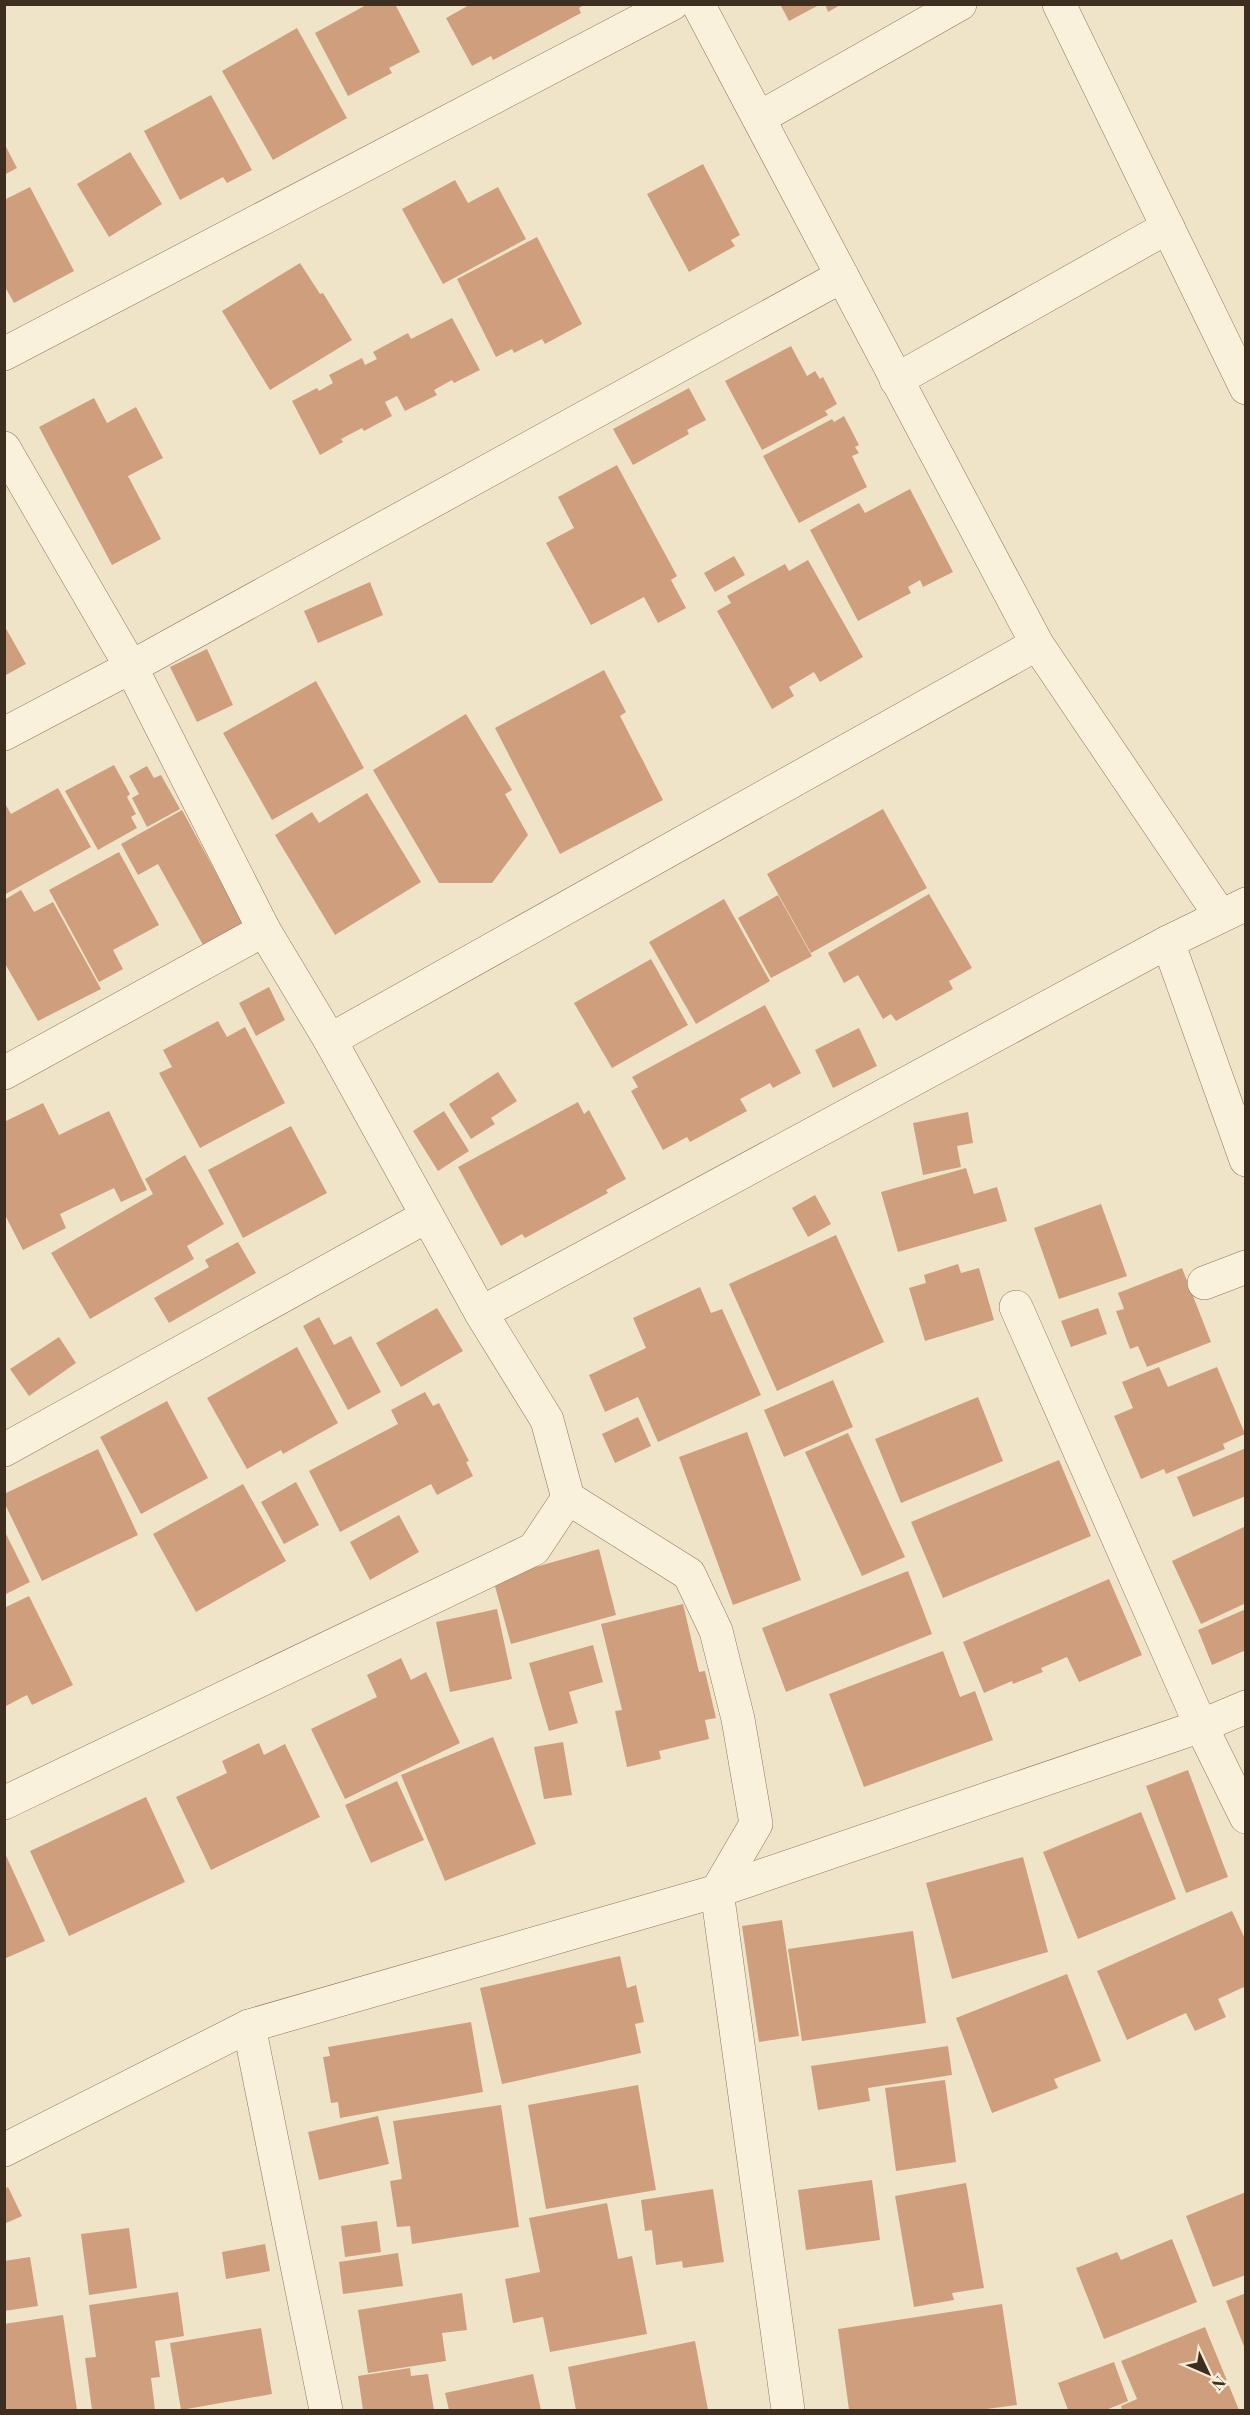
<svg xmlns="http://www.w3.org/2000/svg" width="1250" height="2415" font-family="'Playfair Display',serif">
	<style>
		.building { fill: #cf9f7d }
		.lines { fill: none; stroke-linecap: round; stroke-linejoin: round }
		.minor-casing { stroke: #8d765c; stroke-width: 34 }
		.minor { stroke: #faf1dc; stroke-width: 33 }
	</style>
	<rect width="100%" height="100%" fill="#f0e4c8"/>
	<g class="building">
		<path d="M368 4H395L420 52 389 68 392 73 348 96 315 33Z"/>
		<path d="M471 4H586L579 8 581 13 493 60 491 56 472 66 446 18Z"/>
		<path d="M780 4H821L789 21Z"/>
		<path d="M825 4H842L828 12Z"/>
		<path d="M297 28 347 118 273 160 222 71Z"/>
		<path d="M211 95 252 170 227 183 223 177 180 200 144 131Z"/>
		<path d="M4 143 17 168 4 175Z"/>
		<path d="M130 152 162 204 109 237 77 184Z"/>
		<path d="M703 164 740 235 731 240 735 246 689 272 647 194Z"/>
		<path d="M455 180 468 203 498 187 526 239 443 284 402 209Z"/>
		<path d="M30 187 74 271 14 303 4 285V200Z"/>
		<path d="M537 237 582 324 545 344 542 339 514 353 512 349 496 357 457 279Z"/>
		<path d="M300 263 320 294 323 293 352 340 270 390 222 311Z"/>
		<path d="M452 318 480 370 454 383 452 380 434 390 437 395 405 411 397 396 385 402 392 416 364 431 362 428 341 439 343 442 320 455 292 401 317 388 319 391 333 383 329 375 362 358 365 365 377 359 373 352 408 333 411 339Z"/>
		<path d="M791 346 807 376 815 371 820 379 823 377 837 404 825 411 828 415 762 450 725 381Z"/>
		<path d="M689 388 706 420 687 430 689 434 633 465 613 429Z"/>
		<path d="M94 398 107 423 136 407 163 458 128 476 161 539 112 565 39 427Z"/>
		<path d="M844 416 859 445 855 447 859 453 852 456 867 487 799 523 763 456 832 419 834 422Z"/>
		<path d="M617 465 677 576 671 580 686 608 658 623 644 597 591 625 546 543 574 528 558 497Z"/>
		<path d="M910 489 953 572 923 587 920 580 908 587 911 593 858 621 810 530 859 503 865 513Z"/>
		<path d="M734 556 745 575 715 592 704 573Z"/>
		<path d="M808 560 863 657 820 682 814 672 789 687 794 696 772 709 717 611 731 603 727 596 785 564 789 571Z"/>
		<path d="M370 582 383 615 318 643 304 611Z"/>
		<path d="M4 625 26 664 4 676Z"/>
		<path d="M207 649 233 705 197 722 170 667Z"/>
		<path d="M604 670 626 712 620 716 663 800 560 854 495 728Z"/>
		<path d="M316 681 364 768 272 820 223 733Z"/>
		<path d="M466 714 512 790 505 794 528 835 492 883H439L373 770Z"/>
		<path d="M114 765 130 794 127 797 136 814 131 817 137 828 98 850 65 791Z"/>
		<path d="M147 766 154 778 161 775 180 809 147 827 132 798 139 794 129 776Z"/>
		<path d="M58 788 91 847 4 895V802L11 814Z"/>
		<path d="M367 793 421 882 335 935 275 835 312 812 319 823Z"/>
		<path d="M883 809 927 888 811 953 767 874Z"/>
		<path d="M182 810 243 923 203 945 158 864 138 875 121 844Z"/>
		<path d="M119 852 159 925 113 950 123 969 99 982 49 890Z"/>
		<path d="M21 890 34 912 53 902 101 989 38 1021 4 962V900Z"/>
		<path d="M929 894 972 968 949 981 953 989 896 1021 891 1014 883 1019 858 975 844 983 828 953Z"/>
		<path d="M778 895 812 956 771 978 738 918Z"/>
		<path d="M724 899 770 981 696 1024 649 942Z"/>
		<path d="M651 959 688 1025 612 1068 574 1003Z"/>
		<path d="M269 987 285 1020 256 1036 239 1003Z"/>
		<path d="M765 1005 801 1073 773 1088 770 1083 740 1099 747 1111 690 1142 687 1137 663 1150 631 1091 638 1087 632 1077Z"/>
		<path d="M218 1021 227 1037 245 1027 285 1103 200 1148 159 1073 172 1067 163 1050Z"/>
		<path d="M859 1028 877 1066 833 1088 815 1050Z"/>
		<path d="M498 1072 517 1101 491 1118 495 1124 471 1139 449 1104Z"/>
		<path d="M578 1102 584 1114 589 1110 626 1179 606 1190 608 1193 525 1238 522 1234 501 1246 458 1167Z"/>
		<path d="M43 1103 59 1135 109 1111 147 1190 121 1202 114 1188 60 1214 66 1228 23 1250 4 1213V1122Z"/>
		<path d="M444 1111 469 1151 438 1171 413 1131Z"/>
		<path d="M968 1112 973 1143 957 1146 961 1167 923 1175 913 1123Z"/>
		<path d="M291 1126 327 1193 243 1238 208 1170Z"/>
		<path d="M185 1155 224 1224 187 1246 194 1259 90 1319 51 1253 153 1194 145 1179Z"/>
		<path d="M966 1168 974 1194 997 1187 1007 1221 898 1252 881 1192Z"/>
		<path d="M815 1195 831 1224 808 1237 792 1208Z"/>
		<path d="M1101 1204 1127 1276 1059 1299 1034 1228Z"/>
		<path d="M836 1235 884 1342 777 1391 729 1284Z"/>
		<path d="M238 1242 256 1273 169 1323 154 1298 209 1267 205 1260Z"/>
		<path d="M958 1264 961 1273 979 1268 994 1320 925 1341 909 1288 926 1283 924 1275Z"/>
		<path d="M1182 1268 1211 1342 1147 1367 1138 1346 1130 1349 1116 1311 1124 1309 1118 1293Z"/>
		<path d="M700 1287 711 1313 722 1309 761 1395 658 1442 638 1397 605 1412 589 1375 646 1348 633 1318Z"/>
		<path d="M437 1308 463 1351 401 1387 376 1343Z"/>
		<path d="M1098 1308 1107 1334 1071 1347 1061 1321Z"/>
		<path d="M319 1317 334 1345 351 1336 381 1392 348 1410 303 1326Z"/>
		<path d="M59 1337 76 1363 29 1396 10 1369Z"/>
		<path d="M297 1347 338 1423 283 1454 281 1450 247 1469 207 1398Z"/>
		<path d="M1159 1367 1168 1387 1217 1367 1245 1434 1223 1444 1225 1449 1166 1474 1164 1469 1141 1479 1114 1416 1133 1408 1122 1382Z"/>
		<path d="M833 1380 853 1427 784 1457 764 1410Z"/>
		<path d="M425 1392 433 1406 439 1403 469 1461 466 1462 473 1476 437 1495 431 1484 340 1532 309 1471 398 1424 391 1410Z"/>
		<path d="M978 1397 1003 1461 901 1503 875 1439Z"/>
		<path d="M167 1401 208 1478 141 1514 100 1437Z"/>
		<path d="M638 1417 651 1446 615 1463 602 1434Z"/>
		<path d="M747 1432 801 1580 733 1605 679 1457Z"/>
		<path d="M848 1433 905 1557 862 1576 805 1452Z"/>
		<path d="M1246 1448V1496L1193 1517 1177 1477Z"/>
		<path d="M98 1449 138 1535 42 1581 4 1502V1494Z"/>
		<path d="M1059 1460 1091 1536 943 1598 911 1522Z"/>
		<path d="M296 1482 319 1525 284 1544 261 1502Z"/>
		<path d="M243 1484 286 1561 196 1612 153 1534Z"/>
		<path d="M399 1515 419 1552 370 1580 350 1542Z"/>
		<path d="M1246 1526V1603L1201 1624 1172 1561Z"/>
		<path d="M4 1530 30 1582 4 1595Z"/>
		<path d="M599 1549 616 1615 511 1644 493 1579Z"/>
		<path d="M908 1571 932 1634 786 1692 762 1628Z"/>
		<path d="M1109 1579 1142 1655 1079 1682 1067 1657 1041 1668 1043 1672 1013 1684 1012 1681 984 1693 963 1642Z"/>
		<path d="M29 1596 73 1685 32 1705 27 1695 4 1707V1608Z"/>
		<path d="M683 1604 699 1672 705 1671 716 1718 705 1720 709 1739 659 1751 661 1759 627 1767 615 1711 622 1710 601 1624Z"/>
		<path d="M497 1609 512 1679 450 1692 436 1622Z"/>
		<path d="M1246 1609V1650L1212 1665 1198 1630Z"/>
		<path d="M593 1645 603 1682 569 1692 578 1723 549 1731 529 1663Z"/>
		<path d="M943 1651 960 1697 975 1691 993 1740 864 1787 829 1694Z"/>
		<path d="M401 1658 411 1680 426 1672 460 1743 345 1799 311 1729 377 1697 367 1675Z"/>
		<path d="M493 1737 536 1844 445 1881 401 1775Z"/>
		<path d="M563 1742 572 1795 544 1799 534 1747Z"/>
		<path d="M259 1743 264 1755 285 1744 320 1817 211 1870 176 1797 227 1773 222 1761Z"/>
		<path d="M1188 1770 1228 1877 1186 1893 1146 1786Z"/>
		<path d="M397 1781 424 1840 371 1863 345 1805Z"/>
		<path d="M146 1797 185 1882 69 1936 30 1851Z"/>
		<path d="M1141 1812 1176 1899 1078 1939 1043 1852Z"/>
		<path d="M4 1851 45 1941 4 1959Z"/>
		<path d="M1023 1857 1048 1952 952 1979 926 1883Z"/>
		<path d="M1232 1911 1246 1941V1986L1218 1999 1226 2017 1195 2031 1186 2013 1127 2040 1097 1971Z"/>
		<path d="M782 1920 799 2036 759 2042 742 1926Z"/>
		<path d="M913 1931 926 2023 802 2041 788 1949Z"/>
		<path d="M620 1956 627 1988 636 1985 644 2022 635 2024 641 2053 502 2084 480 1988Z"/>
		<path d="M1067 1974 1101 2061 1054 2079 1058 2088 992 2113 956 2018Z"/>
		<path d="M471 2022 483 2092 340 2118 338 2102 331 2103 323 2057 330 2056 328 2047Z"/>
		<path d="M948 2046 952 2075 868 2088 870 2101 818 2110 811 2066Z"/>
		<path d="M945 2080 956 2162 896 2171 885 2088Z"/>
		<path d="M638 2085 656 2190 546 2209 528 2105Z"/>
		<path d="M501 2105 519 2227 412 2244 410 2226 397 2227 390 2181 402 2179 393 2121Z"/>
		<path d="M378 2116 389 2164 319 2180 308 2132Z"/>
		<path d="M872 2180 880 2240 806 2250 798 2190Z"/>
		<path d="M966 2183 984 2288 952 2293 954 2300 914 2307 895 2196Z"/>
		<path d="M8 2187 22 2216 4 2224V2189Z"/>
		<path d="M713 2189 724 2262 683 2268 682 2261 656 2265 652 2230 645 2231 641 2200Z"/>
		<path d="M1246 2192V2275L1213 2287 1186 2216Z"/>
		<path d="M607 2203 618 2259 632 2256 647 2334 550 2352 543 2317 513 2323 505 2279 540 2272 529 2218Z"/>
		<path d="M377 2221 381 2252 345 2257 341 2226Z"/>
		<path d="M129 2228 137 2288 89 2295 81 2234Z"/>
		<path d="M1172 2239 1197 2302 1104 2339 1076 2268 1117 2252 1121 2260Z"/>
		<path d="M265 2244 270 2271 226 2279 222 2252Z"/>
		<path d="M398 2253 403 2286 343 2294 339 2262Z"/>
		<path d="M30 2257 38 2306 4 2311V2261Z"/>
		<path d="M178 2292 184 2336 155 2341 160 2377 151 2378 155 2410H92L85 2358 96 2357 89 2305Z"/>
		<path d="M462 2293 467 2330 442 2333 446 2361 368 2373 358 2310Z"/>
		<path d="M1246 2293V2349H1245L1226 2301Z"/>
		<path d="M1002 2304 1017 2405 979 2410H849L838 2329Z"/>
		<path d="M63 2315 77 2410H4V2324Z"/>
		<path d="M1205 2327 1239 2410H1122L1121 2406 1137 2399 1121 2361Z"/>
		<path d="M261 2328 272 2394 181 2410 170 2343Z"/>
		<path d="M695 2341 708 2410H576L568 2367Z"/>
		<path d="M1114 2362 1128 2401 1106 2410H1068L1058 2383Z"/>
		<path d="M410 2368 411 2376 428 2374 434 2410H363L358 2376Z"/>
		<path d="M533 2374 541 2410H449L445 2393Z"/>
	</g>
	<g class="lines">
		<g class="minor-casing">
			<g id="minor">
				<path d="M698 4 1037 644 1220 915"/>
				<path d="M1059 4 1246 388"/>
				<path d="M759 118 960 4"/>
				<path d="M4 354 672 4"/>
				<path d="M896 380 1168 227"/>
				<path d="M4 448 131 667 264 930 330 1040 481 1313 547 1420 568 1498 534 1549 4 1803"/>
				<path d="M4 734 131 667 842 276"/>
				<path d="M1168 942 1246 1160"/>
				<path d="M330 1040 1037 644"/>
				<path d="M4 1073 264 930"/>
				<path d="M1204 1283 1246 1267"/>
				<path d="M1016 1307 1201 1726 1246 1817"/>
				<path d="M481 1313 1168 942 1246 904"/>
				<path d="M4 1450 427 1216"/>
				<path d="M568 1498 689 1574 716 1631 738 1719 756 1824 717 1891 788 2410"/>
				<path d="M249 2026 326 2410"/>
				<path d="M4 2150 249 2026 717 1891 1201 1726 1246 1707"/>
			</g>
		</g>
		<use href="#minor" class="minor"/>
	</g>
	<rect width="1250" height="2415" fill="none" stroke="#3d2e20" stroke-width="12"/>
	<g transform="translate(1208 2373) rotate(134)" stroke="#f7eed8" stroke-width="4.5" paint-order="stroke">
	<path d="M0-4.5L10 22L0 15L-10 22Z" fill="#3d2e20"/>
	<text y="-9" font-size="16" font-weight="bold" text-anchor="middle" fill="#3d2e20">N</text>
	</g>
</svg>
